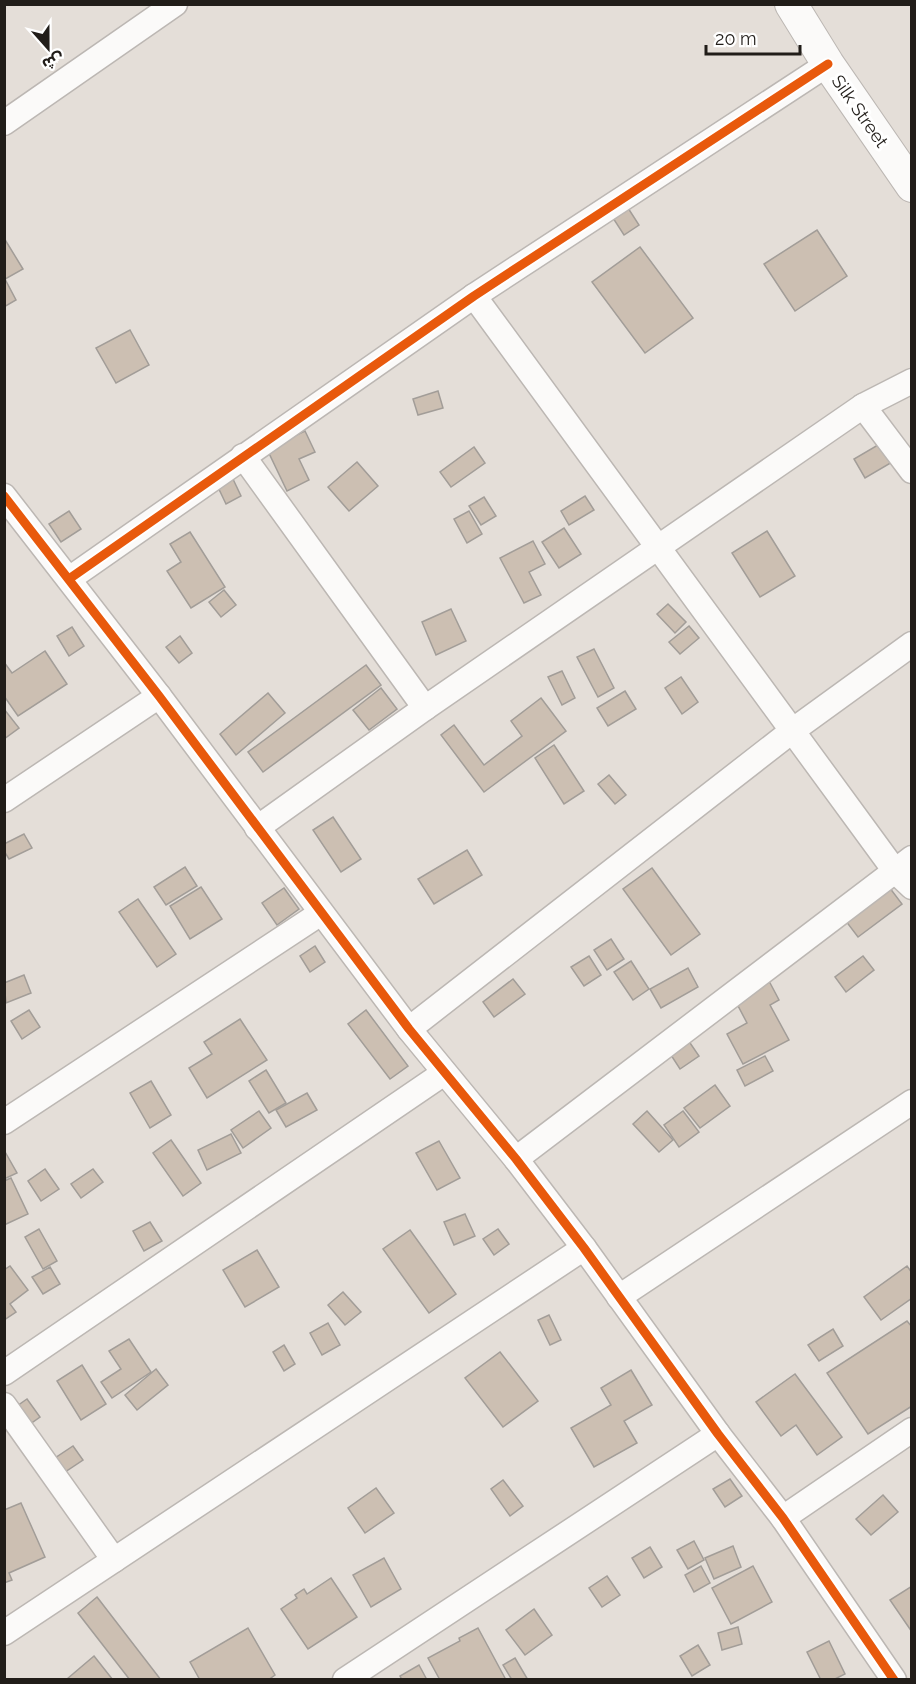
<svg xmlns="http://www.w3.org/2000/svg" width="916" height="1684" font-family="Raleway,'Noto Sans Arabic',sans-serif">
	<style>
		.building { fill: #ccbfb2; stroke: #a29d98; stroke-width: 1.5 }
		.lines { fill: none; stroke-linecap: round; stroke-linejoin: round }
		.minor-casing { stroke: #bcb7b3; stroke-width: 27 }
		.tertiary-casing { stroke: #bcb7b3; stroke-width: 34 }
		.minor { stroke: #fbfaf9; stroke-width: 24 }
		.tertiary { stroke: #fbfaf9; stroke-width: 32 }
		.cycleway-casing { stroke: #fff; stroke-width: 13 }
		.cycleway { stroke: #e8590c; stroke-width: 9 }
		.labels { text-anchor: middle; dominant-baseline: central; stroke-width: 6; stroke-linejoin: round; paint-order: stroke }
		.street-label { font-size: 18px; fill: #211d19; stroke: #fff }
	</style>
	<rect width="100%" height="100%" fill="#e4ded8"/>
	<g class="building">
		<path d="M628 208 639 225 624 235 613 218Z"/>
		<path d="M817 230 847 276 795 311 764 264Z"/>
		<path d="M4 238 23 269 5 279 16 300 4 307Z"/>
		<path d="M640 247 693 318 645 353 592 282Z"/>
		<path d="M130 330 149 365 116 383 96 348Z"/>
		<path d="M438 391 443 408 418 415 413 399Z"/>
		<path d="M305 431 315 452 299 459 309 480 287 491 267 449Z"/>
		<path d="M883 442 894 461 865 478 854 459Z"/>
		<path d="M474 447 485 463 451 487 440 472Z"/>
		<path d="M357 462 378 486 349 511 328 487Z"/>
		<path d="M232 477 241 496 226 504 217 485Z"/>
		<path d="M585 496 594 510 569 525 561 511Z"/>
		<path d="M484 497 496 516 481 525 469 506Z"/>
		<path d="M69 511 81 529 61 542 49 524Z"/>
		<path d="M469 511 482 534 467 543 454 519Z"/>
		<path d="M564 528 581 554 559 568 542 542Z"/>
		<path d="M767 531 795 576 760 597 732 553Z"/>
		<path d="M190 532 225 587 191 608 167 571 181 562 170 544Z"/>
		<path d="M533 541 545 564 529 572 541 595 524 603 500 558Z"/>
		<path d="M224 590 236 605 221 617 209 602Z"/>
		<path d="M668 604 686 622 675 633 657 614Z"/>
		<path d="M451 609 466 641 436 655 422 622Z"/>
		<path d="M689 626 699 638 680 654 669 642Z"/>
		<path d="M72 627 84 646 69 656 57 636Z"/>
		<path d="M180 636 192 653 179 663 166 647Z"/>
		<path d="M594 649 614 688 598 697 577 657Z"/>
		<path d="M45 651 67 684 18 716 4 696V662L12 673Z"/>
		<path d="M366 665 381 685 263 772 248 752Z"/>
		<path d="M562 671 575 698 562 705 548 677Z"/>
		<path d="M681 677 698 702 682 714 665 688Z"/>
		<path d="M381 688 397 709 369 730 353 710Z"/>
		<path d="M625 691 636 709 608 726 597 708Z"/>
		<path d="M268 693 285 713 236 755 220 734Z"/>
		<path d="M541 698 566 731 484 792 441 735 454 725 484 765 522 736 511 721Z"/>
		<path d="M4 709 19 728 4 739Z"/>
		<path d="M554 745 584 791 564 804 535 758Z"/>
		<path d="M609 775 626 795 615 804 598 784Z"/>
		<path d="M333 817 361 859 341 872 313 830Z"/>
		<path d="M24 834 32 848 9 859 4 851V844Z"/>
		<path d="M467 850 482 875 434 904 418 879Z"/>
		<path d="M185 867 197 886 166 905 154 887Z"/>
		<path d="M652 868 700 934 671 955 623 889Z"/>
		<path d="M883 879 902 904 858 937 839 912Z"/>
		<path d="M201 887 222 919 190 939 170 906Z"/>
		<path d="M284 888 299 909 277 925 262 903Z"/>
		<path d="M138 899 176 954 157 967 119 912Z"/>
		<path d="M611 939 624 959 607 970 594 950Z"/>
		<path d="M315 946 325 962 310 972 300 956Z"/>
		<path d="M589 956 601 975 584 986 571 967Z"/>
		<path d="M863 956 874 970 846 992 835 977Z"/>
		<path d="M631 961 649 989 633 1000 614 972Z"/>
		<path d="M688 968 698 987 661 1008 650 989Z"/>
		<path d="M24 975 31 993 6 1003 4 983Z"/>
		<path d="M513 979 525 994 494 1017 483 1002Z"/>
		<path d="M769 981 779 1000 770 1005 789 1040 743 1064 727 1034 747 1023 735 1000Z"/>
		<path d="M29 1010 40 1027 22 1039 11 1021Z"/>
		<path d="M366 1010 408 1066 390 1079 348 1024Z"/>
		<path d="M240 1019 267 1060 207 1098 189 1068 212 1054 204 1042Z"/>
		<path d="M688 1040 699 1056 680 1069 669 1052Z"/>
		<path d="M765 1056 773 1071 745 1086 737 1070Z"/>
		<path d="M266 1070 286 1103 269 1113 249 1081Z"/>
		<path d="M151 1081 171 1115 150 1128 130 1093Z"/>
		<path d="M715 1085 730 1106 700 1128 684 1108Z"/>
		<path d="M307 1093 317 1110 286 1127 276 1110Z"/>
		<path d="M259 1111 271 1128 243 1148 231 1130Z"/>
		<path d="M647 1111 673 1140 659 1152 633 1124Z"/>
		<path d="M683 1111 699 1132 679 1147 664 1125Z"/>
		<path d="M231 1134 241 1153 207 1170 198 1150Z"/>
		<path d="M171 1140 201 1183 183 1196 153 1153Z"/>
		<path d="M439 1141 460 1178 437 1190 416 1153Z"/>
		<path d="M4 1150 17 1173 4 1179Z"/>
		<path d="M45 1169 59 1189 41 1201 28 1181Z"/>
		<path d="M93 1169 103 1182 81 1198 71 1184Z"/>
		<path d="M11 1178 28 1214 4 1225V1181Z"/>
		<path d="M465 1214 475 1236 454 1245 444 1222Z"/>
		<path d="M150 1222 162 1241 144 1251 133 1231Z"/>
		<path d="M39 1229 57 1261 43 1269 25 1237Z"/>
		<path d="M498 1229 509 1244 494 1255 483 1239Z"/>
		<path d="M410 1230 456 1294 429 1313 383 1249Z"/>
		<path d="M257 1250 279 1287 245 1307 223 1270Z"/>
		<path d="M10 1266 28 1290 10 1304 16 1312 4 1320V1270Z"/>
		<path d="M907 1266 912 1273V1298L881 1320 864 1297Z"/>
		<path d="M50 1267 60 1284 43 1294 32 1277Z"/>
		<path d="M343 1292 361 1312 345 1325 328 1305Z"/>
		<path d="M549 1315 561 1340 550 1345 538 1320Z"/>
		<path d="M907 1321 912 1327V1406L868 1434 827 1373Z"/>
		<path d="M328 1323 340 1345 322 1355 310 1333Z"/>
		<path d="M833 1329 843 1346 819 1361 808 1345Z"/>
		<path d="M129 1339 151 1372 112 1398 101 1382 121 1369 109 1351Z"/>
		<path d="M284 1345 295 1364 284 1371 273 1352Z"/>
		<path d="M500 1352 538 1401 503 1427 465 1378Z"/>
		<path d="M82 1365 106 1404 81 1420 57 1381Z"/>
		<path d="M156 1369 168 1385 137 1410 125 1395Z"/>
		<path d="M631 1370 652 1405 624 1421 637 1443 594 1467 571 1428 611 1405 601 1388Z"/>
		<path d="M795 1374 842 1437 817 1455 796 1425 781 1436 756 1402Z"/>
		<path d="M27 1399 40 1417 23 1429 10 1411Z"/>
		<path d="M73 1446 83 1460 53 1480 43 1466Z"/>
		<path d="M730 1479 742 1496 725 1507 713 1489Z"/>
		<path d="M503 1480 523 1506 510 1516 491 1489Z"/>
		<path d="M376 1488 394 1513 365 1533 348 1508Z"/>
		<path d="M883 1495 898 1512 871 1535 856 1519Z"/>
		<path d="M21 1503 45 1557 9 1573 12 1580 4 1583V1510Z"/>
		<path d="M694 1541 704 1560 688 1569 677 1550Z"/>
		<path d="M733 1546 741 1567 714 1579 705 1558Z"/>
		<path d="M650 1547 662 1567 644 1578 632 1558Z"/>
		<path d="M384 1558 401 1589 371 1607 353 1575Z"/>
		<path d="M701 1566 710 1583 694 1592 685 1575Z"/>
		<path d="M753 1566 772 1602 731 1624 712 1588Z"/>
		<path d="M607 1576 620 1595 602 1607 589 1588Z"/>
		<path d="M331 1578 357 1617 308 1649 281 1609 297 1598 295 1595 304 1589 307 1594Z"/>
		<path d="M912 1586V1632L890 1600Z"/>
		<path d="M97 1597 161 1680H130L78 1613Z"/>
		<path d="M534 1609 552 1635 525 1655 506 1630Z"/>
		<path d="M738 1627 742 1644 722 1650 718 1633Z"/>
		<path d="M248 1628 275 1675 268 1680H200L190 1662Z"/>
		<path d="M478 1628 506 1680H440L428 1658 460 1641 459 1638Z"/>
		<path d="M829 1641 845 1674 833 1680H821L807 1652Z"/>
		<path d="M698 1645 710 1665 692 1676 680 1656Z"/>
		<path d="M94 1656 113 1680H68L67 1679Z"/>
		<path d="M515 1658 528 1680H512L503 1665Z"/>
		<path d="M419 1665 427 1680H402L400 1676Z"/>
	</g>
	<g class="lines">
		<g class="minor-casing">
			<g id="minor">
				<path d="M4 123 175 4"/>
				<path d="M474 296 895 871 912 887"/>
				<path d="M863 406 912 471"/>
				<path d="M243 456 425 708"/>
				<path d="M4 496 159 696 409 1029 516 1159 584 1248 718 1434 783 1518 894 1680"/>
				<path d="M69 579 474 296 828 64"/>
				<path d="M4 800 159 696"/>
				<path d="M257 828 425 708 863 406 912 381"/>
				<path d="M409 1029 792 731 912 644"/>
				<path d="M4 1122 321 913"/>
				<path d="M516 1159 912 858"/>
				<path d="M619 1297 912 1102"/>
				<path d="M4 1373 444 1073"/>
				<path d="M4 1405 114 1560"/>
				<path d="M783 1518 912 1430"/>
				<path d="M4 1633 584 1248"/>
				<path d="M345 1680 718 1434"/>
			</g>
		</g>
		<g class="tertiary-casing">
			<path id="tertiary" d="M791 4 828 64 912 186"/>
		</g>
		<use href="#minor" class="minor"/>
		<use href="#tertiary" class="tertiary"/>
		<g class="cycleway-casing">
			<g id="cycleway">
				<path d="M4 496 159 696 409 1029 516 1159 584 1248 718 1434 783 1518 894 1680"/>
				<path d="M69 579 474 296 828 64"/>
			</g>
		</g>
		<use href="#cycleway" class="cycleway"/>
	</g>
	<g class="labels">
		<g class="street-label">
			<text transform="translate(860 111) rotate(55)">Silk Street</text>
		</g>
	</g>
	<rect width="916" height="1684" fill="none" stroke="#211d19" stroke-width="12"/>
	<g transform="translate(48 48) rotate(159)" stroke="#ffffff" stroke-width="4.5" paint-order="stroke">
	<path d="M0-4.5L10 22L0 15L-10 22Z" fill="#211d19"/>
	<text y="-9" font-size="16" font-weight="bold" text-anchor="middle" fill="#211d19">ش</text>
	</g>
	<path d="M706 45v9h94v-9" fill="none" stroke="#211d19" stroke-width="3"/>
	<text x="715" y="45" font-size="18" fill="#211d19" stroke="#ffffff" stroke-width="4.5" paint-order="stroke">20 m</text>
</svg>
